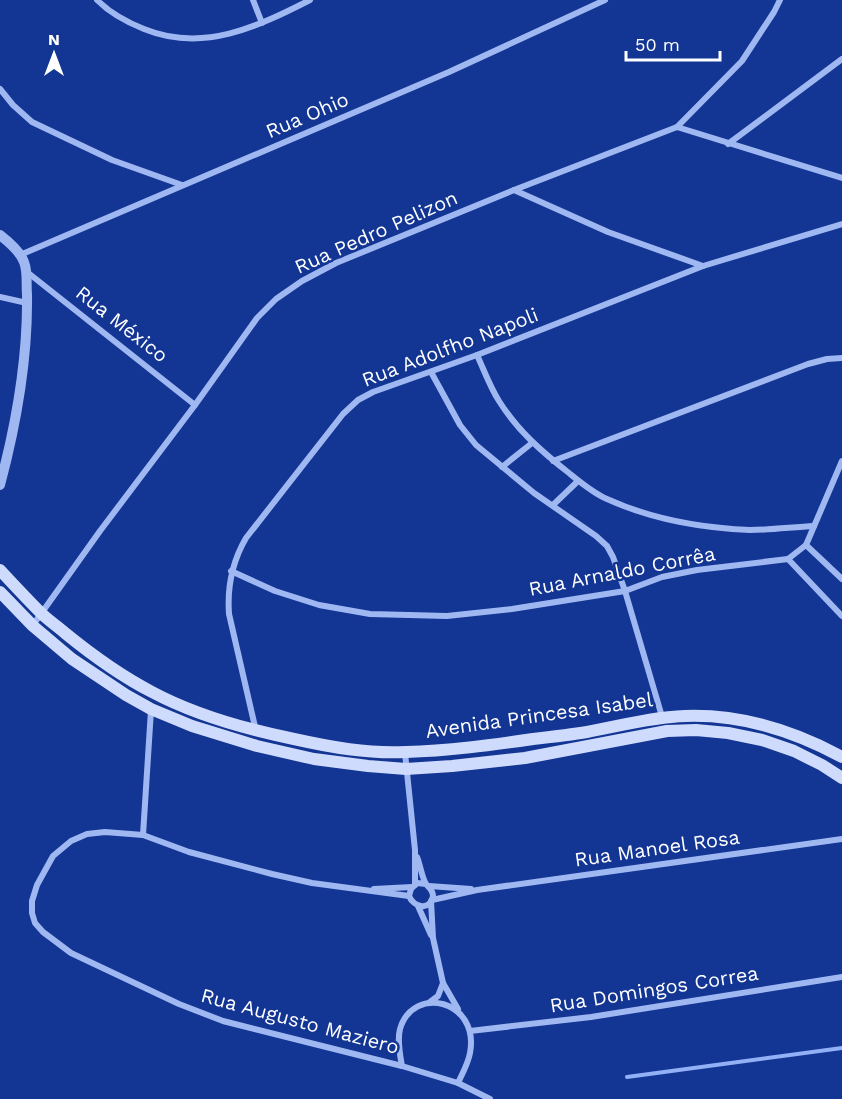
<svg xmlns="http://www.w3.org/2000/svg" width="842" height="1099" font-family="'Work Sans',sans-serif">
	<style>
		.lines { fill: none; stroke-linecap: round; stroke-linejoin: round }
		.stream { stroke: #92b0f5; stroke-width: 4 }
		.minor { stroke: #a0b8f2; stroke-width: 6 }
		.tertiary { stroke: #a0b8f2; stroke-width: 10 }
		.secondary { stroke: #cfdbfc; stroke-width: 12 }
		.labels { text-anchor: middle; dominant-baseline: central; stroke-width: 5; stroke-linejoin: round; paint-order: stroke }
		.street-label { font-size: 20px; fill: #fff; stroke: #133593 }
	</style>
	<rect width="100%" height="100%" fill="#133593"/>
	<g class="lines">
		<path class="stream" d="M627 1077 842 1048"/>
		<g class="minor">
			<path d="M97 0C111 14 126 22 144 29 203 53 257 27 310 0"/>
			<path d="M253 0 262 23"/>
			<path d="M0 89 13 105 32 122 112 160 182 185"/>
			<path d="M677 127 742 61 774 12 780 0"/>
			<path d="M728 144 842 59"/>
			<path d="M514 190 608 232 703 266"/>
			<path d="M20 255 449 72 605 0"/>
			<path d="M27 272 195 405"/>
			<path d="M0 297 27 303"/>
			<path d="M477 355C484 370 490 387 499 401 517 430 542 452 569 473 580 482 593 493 607 499 651 519 701 528 750 530 771 530 793 527 814 526"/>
			<path d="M431 372 460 425 476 445 534 493 596 536 607 546 613 557 625 591 663 720"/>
			<path d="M553 461 808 364 827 359 842 358"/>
			<path d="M502 467 532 443"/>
			<path d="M553 505 578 481"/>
			<path d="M806 545 842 461"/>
			<path d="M806 545 842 579"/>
			<path d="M788 559 842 616"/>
			<path d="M231 571 275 591 319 605 370 614 447 616 512 609 625 591 662 577 697 570 788 559 806 545"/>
			<path d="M33 625 100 531 195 405 257 318 276 299 302 281 336 263 514 190 677 127 842 178"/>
			<path d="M256 731 229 614C227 586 232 562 246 538L343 414 358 400 373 392 477 355 703 266 842 224"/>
			<path d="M405 753 415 850V885"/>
			<path d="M143 835 151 710"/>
			<path d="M417 857C420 864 422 878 426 884 429 888 433 890 433 896 431 911 414 908 409 896L411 889 417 883 426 884"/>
			<path d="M429 886 471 889"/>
			<path d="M374 889 412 887"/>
			<path d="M409 896 312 883 272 874 189 852 143 835 105 832 87 834 71 841 53 856 37 885 32 901V913L35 923 43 932 71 953 179 1004 223 1021 402 1066 458 1083 490 1099"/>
			<path d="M432 900 477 890 842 839"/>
			<path d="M431 901 433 938 443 983 458 1009"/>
			<path d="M418 906 431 935"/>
			<path d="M430 1002 438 996 443 983"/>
			<path d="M470 1031 591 1017 842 977"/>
			<path d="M402 1066C400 1055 397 1041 400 1029 413 984 480 1000 470 1053 468 1064 462 1074 458 1083"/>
		</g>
		<path class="tertiary" d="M0 235C9 242 20 251 24 262 28 272 26 284 27 294 28 357 16 425 0 485"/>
		<g class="secondary">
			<path d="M0 570C13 584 27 599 41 613 48 620 57 626 65 633 92 655 121 676 152 692 195 715 245 729 294 739 330 747 368 754 406 752 448 751 491 745 533 739 551 737 569 735 587 732 620 726 652 717 685 716 740 714 794 731 842 757"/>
			<path d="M0 592 33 626 72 659 126 695 151 709 192 726 257 746 314 759 368 766 406 769 452 766 525 758 667 731 696 730 728 733 762 740 794 751 822 765 842 778"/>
		</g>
	</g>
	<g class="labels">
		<g class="street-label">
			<text transform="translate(307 115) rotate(-23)">Rua Ohio</text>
			<text transform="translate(376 232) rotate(-24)">Rua Pedro Pelizon</text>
			<text transform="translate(122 324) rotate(38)">Rua México</text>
			<text transform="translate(450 347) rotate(-21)">Rua Adolfho Napoli</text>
			<text transform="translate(622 571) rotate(-11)">Rua Arnaldo Corrêa</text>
			<text transform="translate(539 715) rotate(-8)">Avenida Princesa Isabel</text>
			<text transform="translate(657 848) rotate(-8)">Rua Manoel Rosa</text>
			<text transform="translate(654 989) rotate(-9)">Rua Domingos Correa</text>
			<text transform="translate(300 1021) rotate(15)">Rua Augusto Maziero</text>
		</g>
	</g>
	<g transform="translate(54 54)" stroke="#133593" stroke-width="4.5" paint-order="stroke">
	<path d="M0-4.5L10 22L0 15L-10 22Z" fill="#ffffff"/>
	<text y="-9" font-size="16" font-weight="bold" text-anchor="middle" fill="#ffffff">N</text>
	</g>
	<path d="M626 51v9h94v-9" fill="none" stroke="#ffffff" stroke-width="3"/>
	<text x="635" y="51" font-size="18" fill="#ffffff" stroke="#133593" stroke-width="4.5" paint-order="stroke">50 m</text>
</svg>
